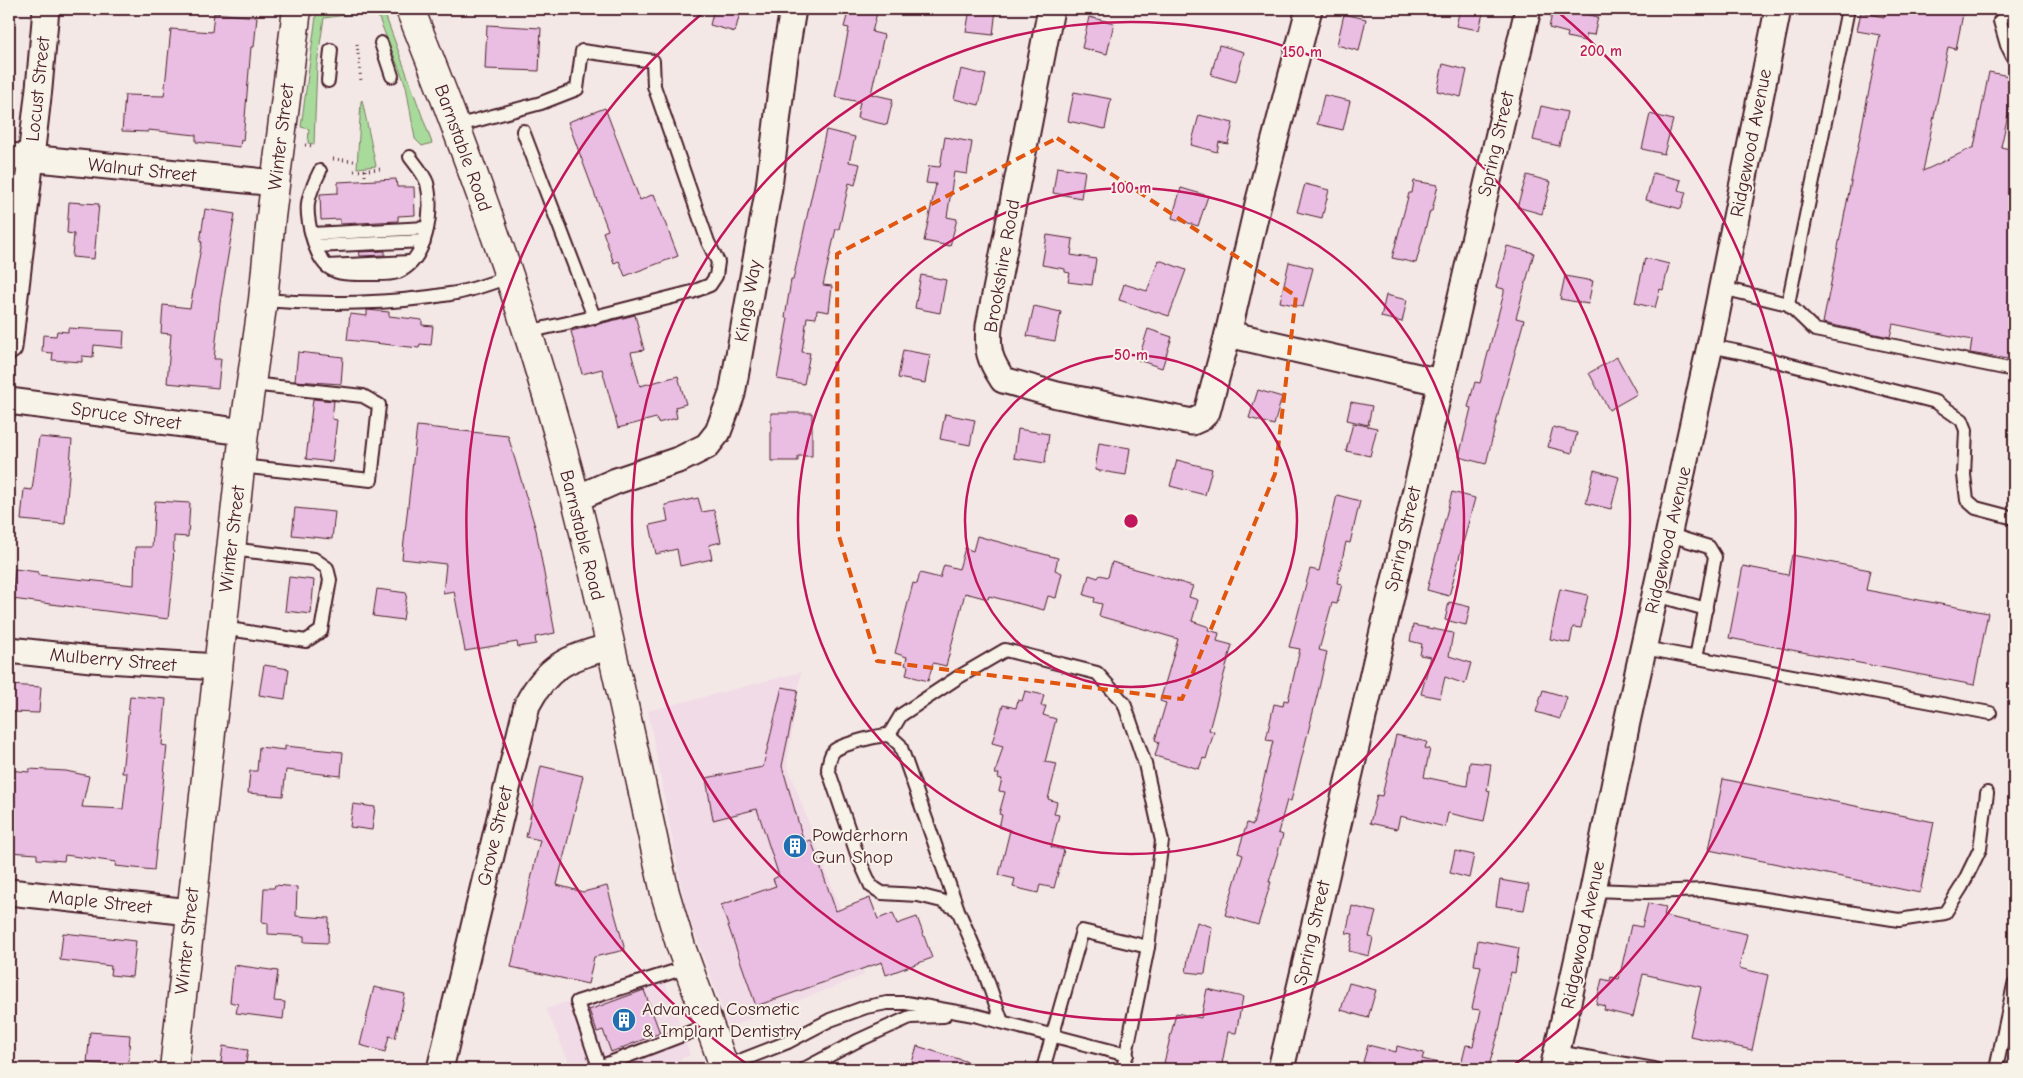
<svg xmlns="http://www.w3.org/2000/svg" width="2023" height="1078" font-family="'Comic Neue',sans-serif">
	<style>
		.built { fill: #f1dbe6 }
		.green { fill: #a8da9b; stroke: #797c63 }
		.building { fill: #eabee2; stroke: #4a1f2b }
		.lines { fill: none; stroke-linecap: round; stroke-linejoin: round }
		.service-casing { stroke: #4a1f2b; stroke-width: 16 }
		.minor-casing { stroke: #4a1f2b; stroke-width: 29 }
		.tertiary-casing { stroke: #4a1f2b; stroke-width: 31 }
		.secondary-casing { stroke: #4a1f2b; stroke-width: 31 }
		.path { stroke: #4a1f2b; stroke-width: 3; stroke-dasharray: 1 4; stroke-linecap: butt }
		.service { stroke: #f7f3e8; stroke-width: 12 }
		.minor { stroke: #f7f3e8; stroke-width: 25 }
		.tertiary { stroke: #f7f3e8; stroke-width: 28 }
		.secondary { stroke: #f7f3e8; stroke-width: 28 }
		.marked { fill: none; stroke: #e0560e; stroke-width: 4; stroke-dasharray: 10 6; stroke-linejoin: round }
		.ring { fill: none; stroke: #c2185b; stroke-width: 2.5 }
		.labels { text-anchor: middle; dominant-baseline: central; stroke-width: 4; stroke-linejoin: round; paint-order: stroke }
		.street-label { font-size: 19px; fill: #4a1f2b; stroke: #f7f3e8 }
		.poi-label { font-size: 19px; fill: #4a1f2b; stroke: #f7f3e8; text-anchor: start }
		.centre { fill: #c2185b; stroke: #f7f3e8; stroke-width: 2.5 }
		.ring-label { font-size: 15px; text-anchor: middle; font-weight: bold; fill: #c2185b; stroke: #f7f3e8; stroke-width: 4; stroke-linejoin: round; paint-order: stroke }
	</style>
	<rect width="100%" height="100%" fill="#f4e8e7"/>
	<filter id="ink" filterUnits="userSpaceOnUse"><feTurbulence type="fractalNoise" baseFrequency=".02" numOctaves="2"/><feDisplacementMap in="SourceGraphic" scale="10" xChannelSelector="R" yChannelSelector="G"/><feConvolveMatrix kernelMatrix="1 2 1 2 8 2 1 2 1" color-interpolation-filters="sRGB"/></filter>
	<g filter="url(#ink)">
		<g class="built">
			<path d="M801 672 787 764 865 975 729 1027 685 906 648 711Z"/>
			<path d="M661 969 690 1055 660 1069H572L546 1009Z"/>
		</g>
		<g class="green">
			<path d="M317 9H383L432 143 422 146 415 139 406 86 376 11 324 18 317 64 314 144 308 143 309 129 301 127Z"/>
			<path d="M362 100 376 166 357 168 361 101Z"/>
		</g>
		<g class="building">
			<path d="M714 9H725L740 13 735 32 710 25Z"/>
			<path d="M849 9H878L872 32 884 35 871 94 893 99 887 125 857 118 860 102 835 97 849 28 844 27Z"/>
			<path d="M970 9H996L993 35 966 32Z"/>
			<path d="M1460 9H1484L1479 30 1456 26Z"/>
			<path d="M1553 9H1564L1598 17 1594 35 1587 34 1585 41 1567 37 1568 33 1549 28Z"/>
			<path d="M1886 9H1964L1956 49 1948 47 1923 171 1974 147 1989 72 2014 77V87L2001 147 2014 150V360L1970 353 1972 340 1893 324 1890 337 1823 323 1880 35 1857 31 1861 12 1884 17Z"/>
			<path d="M214 13 257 17 254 47H251L243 141 241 140 240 147 196 142V135L148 130V132L122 131 125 95 164 96 171 29 212 32Z"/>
			<path d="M1344 14 1366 19 1359 51 1337 45Z"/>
			<path d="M1089 17 1114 23 1107 54 1082 48Z"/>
			<path d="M487 25 541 28 539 71 485 69Z"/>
			<path d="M1219 45 1244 52 1236 82 1211 75Z"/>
			<path d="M1443 64 1467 70 1461 97 1437 91Z"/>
			<path d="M961 69 986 75 979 105 954 99Z"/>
			<path d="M1074 92 1111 99 1105 129 1068 121Z"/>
			<path d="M1324 95 1350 101 1343 130 1317 124Z"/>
			<path d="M1541 106 1567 112 1559 146 1533 140Z"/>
			<path d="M605 108 640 200 654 194 678 256 625 276 619 261 614 263 603 232 608 230 568 122Z"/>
			<path d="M1650 114 1673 120 1664 154 1642 149Z"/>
			<path d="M1199 115 1233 123 1228 144 1219 142 1217 152 1191 145Z"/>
			<path d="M826 130 855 137 849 162 860 164 855 185 849 183 839 229H836L823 285 832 286 829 312 817 310 816 318 807 317 802 352 810 353 804 384 777 379 788 318H785L791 280H793Z"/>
			<path d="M945 137 972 142 967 174 954 172 947 217 957 219 950 246 924 241 936 184 926 183 929 166 940 167Z"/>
			<path d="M1057 167 1085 171 1081 198 1053 193Z"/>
			<path d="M1653 173 1681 180 1678 190 1686 192 1681 209 1646 200Z"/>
			<path d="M1527 175 1551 182 1542 214 1517 207Z"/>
			<path d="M396 179 397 187H414L415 215 398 216V221L340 224V219L321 220 320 194 338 193V182Z"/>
			<path d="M1414 181 1438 185 1432 211H1430L1416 263 1392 258 1409 193H1412Z"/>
			<path d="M1305 184 1329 190 1322 218 1297 212Z"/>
			<path d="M1181 188 1208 196 1198 226 1172 218Z"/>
			<path d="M69 202 99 204 94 259 72 257 74 234 67 233Z"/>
			<path d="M205 209 235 214 220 303 214 359H221L218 388 167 383 171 334 161 333 163 305 190 308 202 242H200Z"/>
			<path d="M1047 235 1073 239 1071 255 1096 259 1092 285 1068 282 1070 273 1065 272V269L1042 265Z"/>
			<path d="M1507 246 1534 253 1516 318 1524 320 1500 407 1486 464 1459 457 1471 408 1468 407 1475 382 1480 383 1504 293V289L1496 287Z"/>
			<path d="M385 251V255L360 256 359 252Z"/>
			<path d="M1645 258 1669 264 1663 290 1660 289 1655 308 1635 303Z"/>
			<path d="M1159 260 1186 270 1169 316 1119 300 1124 284 1147 291Z"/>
			<path d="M1289 262 1313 268 1303 307 1280 302Z"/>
			<path d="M921 275 946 280 940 313 915 308Z"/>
			<path d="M1565 276 1593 281 1588 304 1560 299Z"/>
			<path d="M1386 295 1407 300 1402 322 1381 317Z"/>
			<path d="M1034 306 1061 312 1055 341 1027 336Z"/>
			<path d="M367 310 389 312V316L422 320V325L433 326 431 345 420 344 419 348 347 340 350 314 367 316Z"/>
			<path d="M635 315 644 350 631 352 640 386 678 376 686 404 675 407 677 418 658 423 656 418 618 428 602 369 582 374 571 331Z"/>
			<path d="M68 328 124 331 123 348 94 345 93 357 82 356V362L52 360 53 353 42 352 43 335 56 336 57 331 68 332Z"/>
			<path d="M1148 329 1172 337 1162 368 1138 360Z"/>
			<path d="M903 350 930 355 925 383 898 378Z"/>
			<path d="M298 352 343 357 341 384 295 381Z"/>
			<path d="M1617 357 1637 394 1609 410 1589 373Z"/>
			<path d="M1258 390 1282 397 1274 425 1249 418Z"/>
			<path d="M313 399 334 401 332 419 337 420 332 462 306 459Z"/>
			<path d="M1351 402 1372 406 1368 425 1347 420Z"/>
			<path d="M771 413H812V456H798V461H771Z"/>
			<path d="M945 414 975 420 970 445 940 439Z"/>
			<path d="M1353 423 1377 428 1370 456 1346 451Z"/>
			<path d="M417 426 508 436 536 530 555 633 535 637 536 644 518 647 517 642 465 651 454 591 443 593 446 564 402 559Z"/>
			<path d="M1553 427 1577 433 1572 453 1548 447Z"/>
			<path d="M1018 429 1049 434 1045 463 1014 458Z"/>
			<path d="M39 437 72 440 65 524 21 520 24 489 32 490Z"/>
			<path d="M1099 443 1130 448 1126 475 1095 470Z"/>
			<path d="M1177 460 1212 469 1205 495 1170 486Z"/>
			<path d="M1594 470 1619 477 1611 509 1586 503Z"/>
			<path d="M1452 492 1475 498 1449 596 1427 590Z"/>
			<path d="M1337 495 1360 501 1350 543 1346 542 1337 583 1342 584 1337 604 1332 603 1319 650 1327 652 1320 684 1291 801 1287 800 1278 833 1283 835 1269 882H1271L1258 925 1225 915 1243 855 1238 853 1247 823 1253 825 1273 741 1266 740 1274 704 1283 706 1284 700 1288 701 1300 649 1289 647 1310 569 1319 571Z"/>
			<path d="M698 498 702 512 714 510 721 542 709 545 712 559 680 566 677 549 656 554 650 525 668 521 665 505Z"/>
			<path d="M155 501 190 503 188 537 174 536 173 573 168 619 12 599 15 569 38 572V575L134 585 135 547H152Z"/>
			<path d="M295 508 335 512 332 539 292 535Z"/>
			<path d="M977 536 1058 558 1055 570 1062 573 1056 598 1048 596 1044 610 989 596 988 599 965 593 946 666 933 663 928 681 906 675 908 666 905 665 907 657 895 653 913 583 917 584 920 573 940 578 944 565 959 569 965 548 973 551Z"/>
			<path d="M1792 555 1870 570 1866 590 1988 613 1974 685 1729 638 1743 566 1788 575Z"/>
			<path d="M1112 562 1193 586 1189 597 1198 600 1192 621 1209 627 1208 630 1219 633 1217 641 1232 645 1209 730 1214 732 1206 759 1203 758 1199 769 1155 756 1159 742 1155 740 1166 703 1160 701 1178 639 1099 616 1102 604 1094 602 1095 598 1084 595 1089 575 1098 578 1100 575 1108 577Z"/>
			<path d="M289 577 314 580 311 614 285 611Z"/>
			<path d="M377 589 407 593 403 620 373 616Z"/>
			<path d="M1560 589 1588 595 1581 628 1573 627 1570 643 1550 639Z"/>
			<path d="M1449 602 1470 607 1466 625 1445 620Z"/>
			<path d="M1413 625 1453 633 1449 656 1471 663 1465 684 1445 677 1440 698 1421 694 1431 657 1420 655 1422 644 1410 641Z"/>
			<path d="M264 665 289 669 285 699 259 695Z"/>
			<path d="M9 685 41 687 39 713 9 712Z"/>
			<path d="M782 687 798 690 782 766 804 842 811 840 836 911 870 898 878 919 893 913 897 924 917 917 932 958 886 975 882 962 756 1006 721 905 776 886 773 879 779 876 757 809 713 820 706 778 763 767Z"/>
			<path d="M1543 690 1567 697 1560 719 1536 712Z"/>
			<path d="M1025 691 1044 695 1041 706H1046L1043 715 1056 719 1045 762 1057 764 1048 799 1057 802 1054 814 1059 815 1051 847 1064 850 1054 888 1040 885 1038 893 1013 887 1015 879 999 875 1010 830 999 827 1002 815 999 814 1005 792 999 791 1002 779 998 778 999 774H995L1003 746 992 743 1003 705 1016 708 1018 700 1022 701Z"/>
			<path d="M130 696 166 699 162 745 167 746 154 870 115 866 116 862 65 855 64 861 37 859V854L9 852V770L29 772V769L66 771 89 776 82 807 123 809 127 773H122Z"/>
			<path d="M1396 735 1427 742 1425 748 1430 749 1424 777 1467 786 1470 762 1491 764 1487 790 1490 791 1484 821 1448 813 1445 827 1400 816 1397 829 1370 823 1377 795 1382 796Z"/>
			<path d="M285 746 343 752 341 776 286 770 283 796 248 793 250 771H257L259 747 285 750Z"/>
			<path d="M541 766 583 776 557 885 583 892 607 886 625 950 594 957 588 984 511 967 540 840 526 837Z"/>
			<path d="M1723 779 1934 822 1920 893 1709 850Z"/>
			<path d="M353 804 375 807 372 830 350 827Z"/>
			<path d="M1455 851 1474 855 1469 878 1450 873Z"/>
			<path d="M1500 880 1529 885 1524 910 1496 906Z"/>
			<path d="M275 885 297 887 296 916 329 918 328 943 304 942V936L268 934V923L262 922 264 888H274Z"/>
			<path d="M1648 903 1666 907 1664 916 1747 934 1739 968 1768 975 1752 1050 1690 1036 1701 987 1643 974 1633 1017 1604 1010 1605 1006 1596 1004 1602 979 1610 981 1611 977 1619 979 1631 925 1642 927Z"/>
			<path d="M1352 906 1376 912 1369 937 1373 938 1369 956 1349 951 1353 934 1346 933Z"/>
			<path d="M1197 922 1212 927 1205 974 1186 972 1189 952Z"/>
			<path d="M63 933 136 941 132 977 110 975 111 966 60 960Z"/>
			<path d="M1478 940 1519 948 1515 973 1511 972 1499 1031 1488 1069H1460L1466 1045 1473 1046 1481 1010 1472 1009 1481 966 1474 965Z"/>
			<path d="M234 965 278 971 274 1001 285 1002 283 1019 236 1013 238 1004 230 1002Z"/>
			<path d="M1349 983 1376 990 1368 1018 1341 1010Z"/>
			<path d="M374 987 405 994 395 1038 389 1036 385 1052 360 1045Z"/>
			<path d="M1207 989 1243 997 1236 1033 1228 1032 1221 1069H1167L1168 1064 1164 1063 1176 1013 1201 1018Z"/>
			<path d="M644 990 660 1033 611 1052 603 1030 597 1032 589 1010Z"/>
			<path d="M90 1032 130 1035 128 1066 87 1063Z"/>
			<path d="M1368 1045 1396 1052 1397 1046 1424 1053 1422 1059 1439 1063V1069H1392L1363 1062Z"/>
			<path d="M223 1046 248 1050 245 1069H220Z"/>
			<path d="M917 1046 978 1065 977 1069H910Z"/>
		</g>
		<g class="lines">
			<g class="service-casing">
				<g id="service">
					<path d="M2011 9 2000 21 2007 45 2014 59"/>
					<path d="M381 43 392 76"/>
					<path d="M328 81 331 50"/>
					<path d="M456 126 541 103 577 89 582 51 653 61 654 86 708 242 718 262 716 276 710 285 692 292 594 317 523 131"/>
					<path d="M320 171C307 197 304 207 312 236 322 271 332 275 367 274 377 274 389 275 398 272 427 260 434 210 427 183 424 174 416 165 410 157"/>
					<path d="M312 234 427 228"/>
					<path d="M315 246 424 241"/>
					<path d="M327 266 410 262"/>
					<path d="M1722 288 1788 304 1815 330 2014 370"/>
					<path d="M263 300C321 305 393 304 450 294 471 291 490 283 509 277"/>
					<path d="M1788 304 1848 9"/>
					<path d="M527 332 594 317"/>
					<path d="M1710 346 1745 353 1936 402 1962 420 1966 430 1964 475 1967 500 1976 508 2014 518"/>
					<path d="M240 466 371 480 379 405 363 396 251 384"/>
					<path d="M1670 535 1709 547 1715 557 1696 658"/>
					<path d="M1656 595 1706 609"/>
					<path d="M222 628 306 641 321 631 330 580 327 568 314 559 231 549"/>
					<path d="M1644 648 1990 713"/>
					<path d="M889 735 901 715 957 678 1005 650 1097 673 1124 703 1145 764 1162 841 1148 947 1123 1069"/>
					<path d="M1593 890 1646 892 1707 890 1899 920 1945 913 1962 886 1980 849 1987 793"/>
					<path d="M958 910 942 901 918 895 882 893 871 886 858 857 828 769C829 762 830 754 835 750 843 744 879 735 889 735L900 745 958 910 983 968 1002 1022"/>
					<path d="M688 967 577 1002 599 1067 709 1025"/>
					<path d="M1557 1052 1654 1069"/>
					<path d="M724 1067 788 1042 830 1020 866 1007 887 1003H906L974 1015 1127 1055"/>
					<path d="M804 1069 857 1041 910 1017 944 1016"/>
					<path d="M1043 1069 1082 931 1148 947"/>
					<path d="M1996 1069 2014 985"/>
				</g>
			</g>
			<g class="minor-casing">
				<g id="minor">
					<path d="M1051 9 989 326C987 351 989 359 1003 380L1057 395 1192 422 1201 418 1207 412 1228 334 1258 204 1309 9"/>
					<path d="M9 156 275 183"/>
					<path d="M1228 334 1440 382"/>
					<path d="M9 347 39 88 46 9"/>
					<path d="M9 401 244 432"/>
					<path d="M575 499 616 481 681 459 707 446 718 432 732 394 769 187 785 57 793 9"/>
					<path d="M9 650 91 659 217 667"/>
					<path d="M9 892 190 912"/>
					<path d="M440 1069 527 705C547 666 569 657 609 647"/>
					<path d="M1281 1069 1528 9"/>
					<path d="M1553 1069 1593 890 1627 722 1710 346 1778 9"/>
				</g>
			</g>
			<g class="tertiary-casing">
				<path id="tertiary" d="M174 1069 244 432 263 300 271 217 297 9"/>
			</g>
			<g class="secondary-casing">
				<path id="secondary" d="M410 9C474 169 533 332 576 500 609 630 636 762 665 893L681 947 725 1069"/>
			</g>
			<g class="path">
				<path d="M357 44 361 81"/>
				<path d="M305 145 314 146"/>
				<path d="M333 159 354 161"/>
				<path d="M365 170V176"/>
				<path d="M354 171 381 169"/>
			</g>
			<use href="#service" class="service"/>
			<use href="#minor" class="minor"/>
			<use href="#tertiary" class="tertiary"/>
			<use href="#secondary" class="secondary"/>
		</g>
	</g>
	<path class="marked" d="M1057 138 1296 296 1275 474 1182 699 877 661 838 533 837 254Z"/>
	<g class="ring">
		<circle cx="1131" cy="521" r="166"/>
		<circle cx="1131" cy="521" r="333"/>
		<circle cx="1131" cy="521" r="499"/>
		<path d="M754 1069A665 665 0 0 1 704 12M1558 12A665 665 0 0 1 1508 1069"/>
	</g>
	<defs>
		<g id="building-disc" transform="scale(1.25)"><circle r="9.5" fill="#1f6fb2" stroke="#f7f3e8"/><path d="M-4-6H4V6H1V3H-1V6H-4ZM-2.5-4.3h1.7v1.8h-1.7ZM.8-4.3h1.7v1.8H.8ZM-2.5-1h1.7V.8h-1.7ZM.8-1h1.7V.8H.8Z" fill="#fff"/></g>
	</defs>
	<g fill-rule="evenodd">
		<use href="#building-disc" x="795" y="846"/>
		<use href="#building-disc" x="624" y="1020"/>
	</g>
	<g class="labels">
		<g class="street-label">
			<text transform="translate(38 89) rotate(-84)">Locust Street</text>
			<text transform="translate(281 137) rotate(-83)">Winter Street</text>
			<text transform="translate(1751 143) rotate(-79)">Ridgewood Avenue</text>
			<text transform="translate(1496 144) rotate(-77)">Spring Street</text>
			<text transform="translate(463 148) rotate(70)">Barnstable Road</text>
			<text transform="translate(142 170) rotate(6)">Walnut Street</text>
			<text transform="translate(1002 266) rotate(-80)">Brookshire Road</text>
			<text transform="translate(748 301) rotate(-80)">Kings Way</text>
			<text transform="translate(126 416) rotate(8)">Spruce Street</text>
			<text transform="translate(582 535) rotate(76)">Barnstable Road</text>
			<text transform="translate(232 539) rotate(-83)">Winter Street</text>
			<text transform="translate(1403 539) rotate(-77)">Spring Street</text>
			<text transform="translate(1668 540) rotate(-77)">Ridgewood Avenue</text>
			<text transform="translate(113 660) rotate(5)">Mulberry Street</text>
			<text transform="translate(495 836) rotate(-77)">Grove Street</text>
			<text transform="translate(100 902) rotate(6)">Maple Street</text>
			<text transform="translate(1312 933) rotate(-77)">Spring Street</text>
			<text transform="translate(1583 935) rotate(-78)">Ridgewood Avenue</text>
			<text transform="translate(187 941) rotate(-84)">Winter Street</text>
		</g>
		<g class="poi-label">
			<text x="812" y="835">Powderhorn<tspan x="812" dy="22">Gun Shop</tspan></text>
			<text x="642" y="1009">Advanced Cosmetic<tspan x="642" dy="22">&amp; Implant Dentistry</tspan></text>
		</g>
	</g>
	<circle cx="1131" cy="521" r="8" class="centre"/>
	<g class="ring-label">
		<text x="1601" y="56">200 m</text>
		<text x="1302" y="57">150 m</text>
		<text x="1131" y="193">100 m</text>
		<text x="1131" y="360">50 m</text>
	</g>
	<rect width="2023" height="1078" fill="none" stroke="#f7f3e8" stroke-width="30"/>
	<rect x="15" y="15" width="1993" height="1048" fill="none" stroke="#4a1f2b" stroke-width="2" filter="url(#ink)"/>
</svg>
